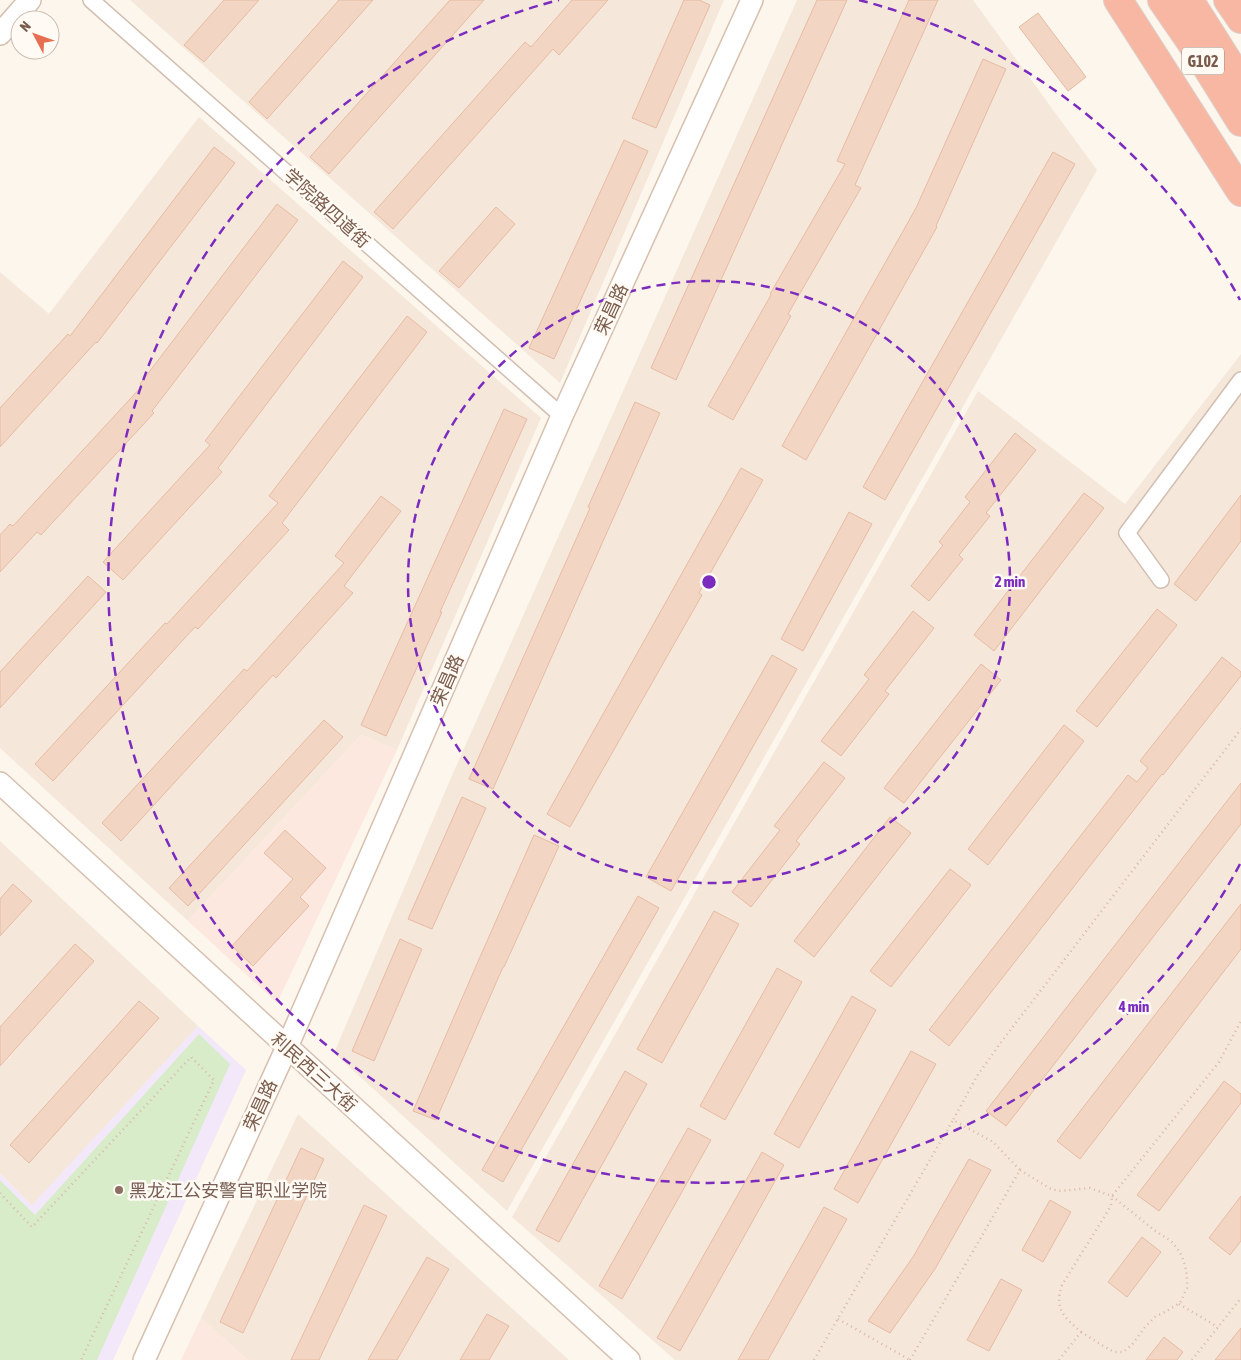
<svg xmlns="http://www.w3.org/2000/svg" width="1241" height="1360" font-family="'Asap Condensed','Noto Sans SC',sans-serif">
	<style>
		.residential { fill: #f5e8da }
		.commercial { fill: #fde8e0 }
		.education { fill: #f3e8fa }
		.green { fill: #d8ecc9 }
		.building { fill: #f3d5c3; stroke: #e6bba3 }
		.lines { fill: none; stroke-linecap: round; stroke-linejoin: round }
		.street-casing { stroke: #d1beb0; stroke-width: 18 }
		.secondary-casing { stroke: #d6c0b0; stroke-width: 24 }
		.highway-casing { stroke: #dad1cd; stroke-width: 30 }
		.path { stroke: #d9b8a5; stroke-width: 2.5; stroke-dasharray: 1 4; stroke-linecap: butt }
		.street { stroke: #fff; stroke-width: 15 }
		.secondary { stroke: #fff; stroke-width: 21 }
		.highway { stroke: #f7b7a3; stroke-width: 28 }
		.ring { fill: none; stroke: #7b2cbf; stroke-width: 2.5; stroke-dasharray: 9 6 }
		.education-dot { fill: #8d6e63; stroke: #fffaf3; stroke-width: 2 }
		.labels { text-anchor: middle; dominant-baseline: central; stroke-width: 5; stroke-linejoin: round; paint-order: stroke }
		.shield { fill: #fffaf3; stroke: #a28b7f; stroke-width: 1 }
		.shield-label { font-size: 16px; font-weight: bold; fill: #7a5c4d }
		.street-label { font-size: 18px; fill: #7a5c4d; stroke: #fffaf3 }
		.education-label { font-size: 18px; fill: #785e54; stroke: #fffaf3; text-anchor: start }
		.centre { fill: #7b2cbf; stroke: #fffaf3; stroke-width: 2.5 }
		.ring-label { font-size: 15px; text-anchor: middle; font-weight: bold; fill: #7b2cbf; stroke: #fffaf3; stroke-width: 5; stroke-linejoin: round; paint-order: stroke }
	</style>
	<rect width="100%" height="100%" fill="#fdf6ec"/>
	<g class="residential">
		<path d="M130 0H724L560 383Z"/>
		<path d="M797 0H973L1097 170 507 1211 334 1053 450 780Z"/>
		<path d="M199 117 541 418 397 750 361 735 188 921 0 748V272L49 314Z"/>
		<path d="M1241 354V1360H675L512 1217 978 391 1125 504Z"/>
		<path d="M0 841 198 1026 32 1206 0 1173Z"/>
		<path d="M298 1114 569 1360H248L201 1318Z"/>
	</g>
	<g class="commercial">
		<path d="M361 735 397 750 277 1003 188 921Z"/>
		<path d="M201 1318 248 1360H181Z"/>
	</g>
	<path class="education" d="M198 1026 246 1070 113 1360H0V1174L32 1205Z"/>
	<path class="green" d="M199 1034 230 1064 97 1360H0V1180L35 1215Z"/>
	<g class="building">
		<path d="M224 0H259L204 62 184 45Z"/>
		<path d="M339 0H373L267 119 249 102Z"/>
		<path d="M450 0H484L329 174 310 157Z"/>
		<path d="M572 0H608L559 55 553 49 393 229 374 212 525 42 531 47Z"/>
		<path d="M684 0H699L710 5 656 128 632 118Z"/>
		<path d="M817 0H847L676 380 651 368Z"/>
		<path d="M909 0H938L855 185 861 188 788 314 791 316 733 420 708 406 771 295 770 294 845 164 837 161Z"/>
		<path d="M1038 13 1086 77 1068 91 1019 27Z"/>
		<path d="M983 59 1006 69 936 226 937 227 806 460 782 446 916 208Z"/>
		<path d="M624 140 648 151 554 359 529 348Z"/>
		<path d="M214 147 235 163 97 343 96 342 0 447V408L68 334 70 336Z"/>
		<path d="M1053 152 1075 164 885 500 863 487Z"/>
		<path d="M277 204 298 220 152 411 154 413 41 535 37 532 0 572V535L10 524 13 526 142 386 140 384Z"/>
		<path d="M496 207 515 224 459 288 439 271Z"/>
		<path d="M343 261 363 277 218 468 222 472 123 580 103 562 210 445 205 441Z"/>
		<path d="M407 316 427 332 282 523 289 530 198 629 195 627 53 781 35 764 165 623 167 624 278 503 269 496Z"/>
		<path d="M635 402 660 413 493 789 469 779 590 508 588 507Z"/>
		<path d="M504 409 527 419 440 612H442L386 736 361 725Z"/>
		<path d="M1015 433 1036 450 986 513 990 516 959 555 963 559 929 601 911 586 943 545 939 542 970 502 965 497Z"/>
		<path d="M741 468 763 480 699 593 702 595 570 827 547 814Z"/>
		<path d="M1084 493 1104 508 994 651 974 635Z"/>
		<path d="M1241 495V541L1196 601 1174 584Z"/>
		<path d="M381 496 401 511 344 586 353 593 276 678 273 675 121 841 102 823 244 669 247 671 344 563 335 556Z"/>
		<path d="M849 512 872 524 803 651 781 639Z"/>
		<path d="M88 576 106 592 0 708V672Z"/>
		<path d="M1157 609 1177 625 1097 727 1076 711Z"/>
		<path d="M913 611 934 628 885 691 889 694 841 756 821 741 869 679 864 675Z"/>
		<path d="M772 655 797 669 671 891 646 877Z"/>
		<path d="M1222 657 1241 672V676L1163 775 1162 774 949 1046 929 1030 1128 775 1137 782 1148 768 1140 761Z"/>
		<path d="M981 664 1001 680 904 803 884 788Z"/>
		<path d="M324 720 343 737 188 906 169 888Z"/>
		<path d="M1064 725 1084 741 988 865 968 849Z"/>
		<path d="M824 762 845 778 796 841 800 844 751 907 732 892 780 830 774 826Z"/>
		<path d="M1241 783V824L1006 1126 986 1111Z"/>
		<path d="M462 797 486 808 432 929 408 919Z"/>
		<path d="M890 817 911 833 814 957 794 941Z"/>
		<path d="M285 830 326 868 300 897 309 906 253 966 232 946 293 879 264 853Z"/>
		<path d="M534 835 559 846 504 967H503L436 1120 413 1111 480 957Z"/>
		<path d="M950 869 971 885 891 987 870 971Z"/>
		<path d="M13 884 32 901 0 936V899Z"/>
		<path d="M638 896 659 908 503 1182 482 1170Z"/>
		<path d="M1241 904V949L1080 1159 1057 1141Z"/>
		<path d="M714 911 739 924 662 1063 637 1049Z"/>
		<path d="M400 939 422 949 374 1061 352 1051Z"/>
		<path d="M75 944 94 961 0 1066V1027Z"/>
		<path d="M777 968 802 982 725 1120 700 1106Z"/>
		<path d="M852 996 876 1010 799 1148 774 1134Z"/>
		<path d="M139 1001 159 1018 29 1163 10 1145Z"/>
		<path d="M911 1051 936 1064 858 1203 834 1189Z"/>
		<path d="M625 1071 647 1084 559 1242 536 1230Z"/>
		<path d="M1224 1081 1241 1094V1103L1159 1211 1137 1195Z"/>
		<path d="M688 1128 711 1140 622 1299 599 1286Z"/>
		<path d="M301 1148 324 1159 243 1333 220 1322Z"/>
		<path d="M762 1152 784 1165 680 1351 657 1338Z"/>
		<path d="M969 1159 991 1170 935 1269 890 1333 868 1321 913 1257Z"/>
		<path d="M1241 1196V1241L1230 1255 1209 1238Z"/>
		<path d="M1050 1200 1071 1212 1043 1262 1022 1250Z"/>
		<path d="M364 1205 387 1216 319 1360H291Z"/>
		<path d="M824 1207 847 1219 768 1360H738Z"/>
		<path d="M1142 1237 1161 1252 1127 1297 1108 1282Z"/>
		<path d="M427 1257 449 1269 397 1360H368Z"/>
		<path d="M1001 1279 1022 1290 989 1351 967 1340Z"/>
		<path d="M487 1314 509 1326 489 1360H460Z"/>
		<path d="M1241 1328V1360H1215Z"/>
		<path d="M1164 1337 1183 1352 1177 1360H1146Z"/>
	</g>
	<g class="lines">
		<g class="street-casing">
			<g id="street">
				<path d="M91 0 562 416"/>
				<path d="M1161 580 1127 533 1241 380"/>
			</g>
		</g>
		<g class="secondary-casing">
			<g id="secondary">
				<path d="M0 34 30 0"/>
				<path d="M0 783 629 1360"/>
				<path d="M144 1360 287 1047 562 416 752 0"/>
			</g>
		</g>
		<g class="highway-casing">
			<g id="highway">
				<path d="M1118 0 1241 192"/>
				<path d="M1162 0 1195 48 1241 122"/>
				<path d="M1189 0 1241 82"/>
				<path d="M1228 0 1241 19"/>
			</g>
		</g>
		<g class="path">
			<path d="M1020 1170 1051 1189 1059 1191 1090 1188 1112 1196 1219 1062 1241 1021"/>
			<path d="M0 1193 32 1227 191 1057 214 1080 81 1360"/>
			<path d="M1179 1304 1218 1327"/>
			<path d="M838 1319 910 1360"/>
			<path d="M1081 1332 1105 1347 1114 1352H1123L1132 1345 1145 1327 1155 1317 1165 1312 1180 1303 1187 1288V1277L1185 1265 1180 1252 1171 1241 1154 1230 1112 1196"/>
			<path d="M814 1360 953 1120"/>
			<path d="M910 1360 1020 1170 993 1142 953 1120 977 1076 1002 1041 1241 729"/>
			<path d="M1059 1360 1081 1332C1064 1317 1054 1309 1062 1285L1111 1206 1112 1196"/>
			<path d="M1192 1360 1241 1298"/>
		</g>
		<use href="#street" class="street"/>
		<use href="#secondary" class="secondary"/>
		<use href="#highway" class="highway"/>
	</g>
	<g class="ring">
		<circle cx="709" cy="582" r="301"/>
		<path d="M1240 864A601 601 0 1 1 559 0M859 0A601 601 0 0 1 1240 300"/>
	</g>
	<circle class="education-dot" cx="119" cy="1190" r="5"/>
	<g class="labels">
		<rect class="shield" x="1182" y="47.5" width="42" height="27" rx="4"/>
		<g class="shield-label">
			<text x="1203" y="61">G102</text>
		</g>
		<g class="street-label">
			<text transform="translate(327 208) rotate(42)">学院路四道街</text>
			<text transform="translate(611 309) rotate(-65)">荣昌路</text>
			<text transform="translate(447 680) rotate(-66)">荣昌路</text>
			<text transform="translate(314 1072) rotate(42)">利民西三大街</text>
			<text transform="translate(260 1105) rotate(-65)">荣昌路</text>
		</g>
		<g class="education-label">
			<text x="129" y="1190">黑龙江公安警官职业学院</text>
		</g>
	</g>
	<circle cx="709" cy="582" r="8" class="centre"/>
	<g class="ring-label">
		<text x="1010" y="587">2 min</text>
		<text x="1134" y="1012">4 min</text>
	</g>
	<g transform="translate(35 35) rotate(311)"><circle r="24" fill="#fffaf3" stroke="#cabbb1"/>
	<path d="M0-4L9 19L0 12L-9 19Z" fill="#e76f51"/>
	<text y="-8" font-size="14" font-weight="bold" text-anchor="middle" fill="#7a5c4d">N</text>
	</g>
</svg>
